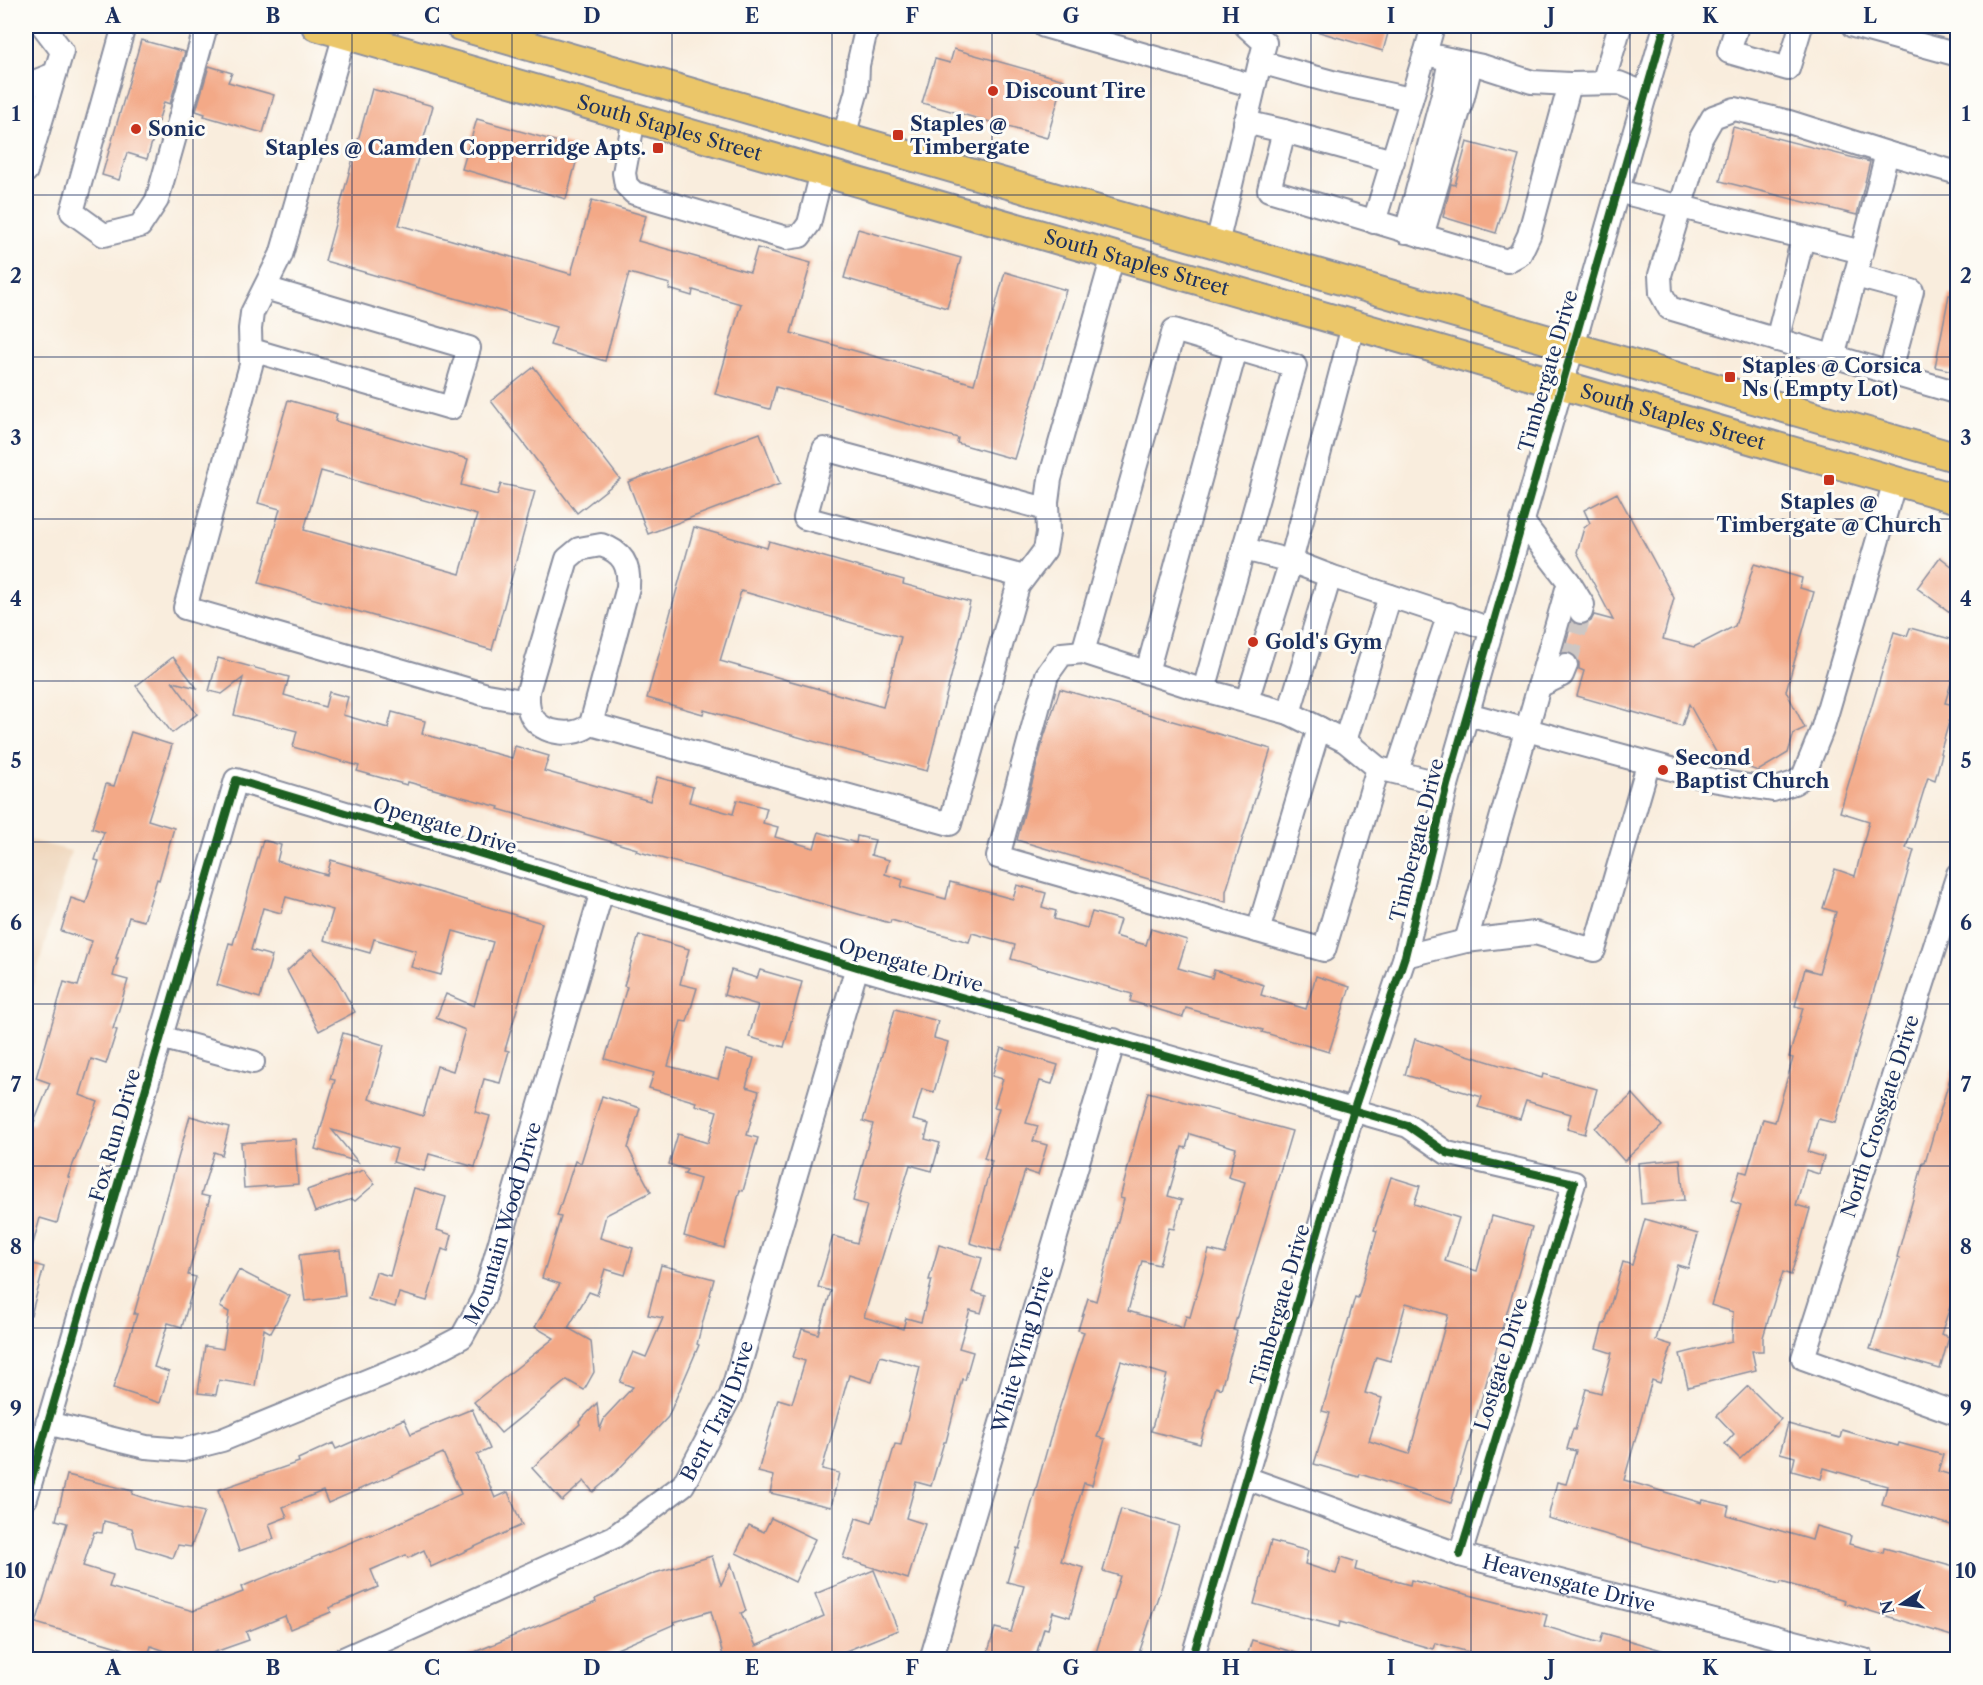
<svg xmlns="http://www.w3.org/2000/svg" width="1983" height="1685" font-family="'Libre Caslon Text',serif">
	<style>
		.built { fill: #efd6bb }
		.building { fill: #f3a987; fill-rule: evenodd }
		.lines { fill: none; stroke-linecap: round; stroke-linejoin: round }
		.minor-tunnel { stroke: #cdc7c4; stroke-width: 22; stroke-dasharray: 22 11; stroke-linecap: butt }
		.minor-casing { stroke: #8a8e9e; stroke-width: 26 }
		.major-casing { stroke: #8a8e9e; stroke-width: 32 }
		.minor { stroke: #fff; stroke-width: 22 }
		.major { stroke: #ebc669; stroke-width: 28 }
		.cycleway-casing { stroke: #fdfcf7; stroke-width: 11 }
		.cycleway { stroke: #1b5e20; stroke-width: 8 }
		.grid { fill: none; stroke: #1b2f5e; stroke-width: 1.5; stroke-opacity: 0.55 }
		.poi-dot { fill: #c8321e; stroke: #fdfcf7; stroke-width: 2 }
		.labels { text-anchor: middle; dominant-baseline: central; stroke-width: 6; stroke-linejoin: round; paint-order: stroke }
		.poi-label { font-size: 20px; font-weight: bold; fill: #1b2f5e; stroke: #fdfcf7; text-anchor: start }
		.street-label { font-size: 20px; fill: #1b2f5e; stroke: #fdfcf7 }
		.neatline { fill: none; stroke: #1b2f5e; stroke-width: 2 }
		.grid-label { font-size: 20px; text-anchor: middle; font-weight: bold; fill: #1b2f5e }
	</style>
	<rect width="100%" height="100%" fill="#fdfcf7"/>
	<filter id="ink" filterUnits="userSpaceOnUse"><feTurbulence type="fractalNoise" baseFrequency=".0167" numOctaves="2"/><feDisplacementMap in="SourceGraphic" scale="12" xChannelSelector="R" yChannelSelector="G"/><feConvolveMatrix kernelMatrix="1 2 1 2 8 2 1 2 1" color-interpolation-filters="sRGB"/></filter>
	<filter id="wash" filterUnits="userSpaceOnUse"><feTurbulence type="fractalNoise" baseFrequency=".008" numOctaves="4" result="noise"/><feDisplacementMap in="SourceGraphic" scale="24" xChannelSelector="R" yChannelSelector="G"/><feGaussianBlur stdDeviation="1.35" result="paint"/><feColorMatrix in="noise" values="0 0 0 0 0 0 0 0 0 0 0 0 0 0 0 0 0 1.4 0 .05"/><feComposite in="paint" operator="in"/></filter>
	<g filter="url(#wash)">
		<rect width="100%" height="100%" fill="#f9eddd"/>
		<path class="built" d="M26 839 71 851 26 1010Z"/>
		<g id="blocks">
			<g class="building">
				<path d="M1314 26H1390L1383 51 1313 30Z"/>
				<path d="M141 40 185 52 170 104 164 102 147 159 127 153 119 180 102 175Z"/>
				<path d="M954 49 1064 80 1047 138 922 103 935 59 950 63Z"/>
				<path d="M209 66 232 73 228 82 274 95 263 133 204 116 205 114 196 111Z"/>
				<path d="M372 89 433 106 399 225 571 274 592 200 646 216 638 241 750 272 757 248 811 263 791 333 974 384 1005 272 1066 290 1014 459 957 443 958 438 776 387 770 409 715 394 741 304 693 290 692 296 669 289 670 284 629 273 605 361 550 345 556 327 325 261Z"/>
				<path d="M477 119 580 148 566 199 462 169Z"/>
				<path d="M1733 127 1870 162 1857 215 1720 181Z"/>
				<path d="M1467 142 1519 156 1496 233 1443 217 1451 184 1455 185Z"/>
				<path d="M858 229 961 258 947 308 844 278Z"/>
				<path d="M1949 295H1958V372L1935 367Z"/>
				<path d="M534 367 620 479 577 513 491 401Z"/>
				<path d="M288 400 337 414 335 421 468 459 461 485 497 495 501 484 535 491 492 650 259 583 280 509 258 503ZM321 471 477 515 460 574 304 530Z"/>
				<path d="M760 433 780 484 648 534 628 482Z"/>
				<path d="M1617 493 1674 598 1663 639 1694 647 1735 626 1754 564 1802 578 1800 588 1814 592 1786 691 1805 728 1794 733 1788 753 1758 771 1738 764 1725 768 1689 704 1682 726 1577 696 1584 671 1579 669V663L1576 656 1570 652H1563L1572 622 1578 625H1585L1591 621 1594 615 1613 620 1577 552 1584 528 1590 523 1584 510Z"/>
				<path d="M694 527 767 548 769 541 904 580 903 584 970 602 927 771 837 748 704 710 703 714 647 698ZM741 591 901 637 883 707 720 661Z"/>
				<path d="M1940 557 1958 571V618L1917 588Z"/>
				<path d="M1910 628 1958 641V660L1945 703 1954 705 1940 753 1942 754 1935 780 1928 777 1906 848 1914 850 1850 1074 1835 1123 1818 1119 1808 1152 1824 1157 1819 1174 1806 1170 1796 1205 1810 1209 1791 1275 1783 1272 1763 1337V1351H1752L1756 1370 1688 1387 1680 1354 1732 1341 1733 1312 1711 1305 1741 1205 1731 1201 1740 1171 1747 1173 1763 1119 1775 1122 1793 1058 1789 1057 1803 1008 1795 1006 1805 969 1819 973 1836 912 1823 908 1835 869 1855 876 1869 821 1840 812 1894 632 1907 636Z"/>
				<path d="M173 657 197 688 173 682 197 714 172 733 136 686Z"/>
				<path d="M218 658 289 677 284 695 325 707 329 692 348 697 343 715 388 728 392 712 425 721 422 734 512 758 515 746 549 756 544 771 650 801 657 777 693 787 689 802 733 814 737 800 767 808 763 823 778 827 775 837 814 848 819 832 856 843 857 836 875 840 871 855 889 860 885 874 903 880 901 887 946 899 950 882 1013 899 1017 885 1046 893 1042 907 1056 911 1054 919 1087 928 1092 912 1120 920 1115 936 1146 945 1151 929 1187 940 1178 968 1212 978 1214 970 1264 985 1261 995 1306 1009 1316 976 1350 987 1329 1052 1262 1032 1263 1030 1186 1008 1183 1017 1130 1001 1132 994 1011 959 1015 945 972 933 969 942 891 920 890 923 636 851 637 849 498 809 499 807 408 782 407 785 357 771 359 766 293 747 297 731 234 715 243 678 222 694 209 691Z"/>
				<path d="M1060 689 1271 749 1226 891V902L1017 840 1044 737Z"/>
				<path d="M131 732 172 745 148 820 174 828 159 880 157 879 144 921 129 917 116 958H118L113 976 128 980 113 1029 117 1030 106 1064 91 1059 80 1095 98 1102 68 1177 70 1178 57 1223 40 1218 31 1251H26V1168L30 1155 26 1153V1121L33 1125 50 1083 36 1078 64 982 78 986 92 941 61 931 71 898 86 903 99 861 95 860 104 832 92 828 106 784 114 786Z"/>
				<path d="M263 840 281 845 277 861 327 875 331 860 542 923 505 1050 509 1051 500 1083 484 1079 475 1112 490 1116 475 1167 429 1154 424 1171 393 1162 397 1149 332 1130 358 1162 315 1149 335 1080 330 1079 343 1033 384 1045 369 1099 423 1116 437 1066 453 1071 465 1030 436 1018 446 994 474 1006 493 942 453 931 441 975 411 967 416 951 374 939 370 953 324 940 333 910 286 897 281 913 263 908 251 950 272 956 260 998 217 985 229 943 233 944Z"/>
				<path d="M639 935 689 949 680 984 697 988 687 1022 681 1021 668 1066 718 1079 726 1050 754 1058 746 1087 759 1091 747 1135 758 1138 743 1191 740 1190 724 1248 684 1236 700 1179 684 1174 687 1170 669 1164 678 1134 708 1143 717 1111 695 1105 696 1102 649 1088 654 1073 605 1059 627 987 624 986Z"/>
				<path d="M311 949 335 976 355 1012 319 1031 287 971Z"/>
				<path d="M731 970 757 978 760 970 802 982 784 1047 749 1037 758 1005 724 995Z"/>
				<path d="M895 1009 938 1021 934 1038 948 1042 934 1092 922 1089 913 1120 929 1124 925 1139 940 1143 932 1171 910 1165 864 1317 903 1329 906 1318 921 1322 932 1280H929L939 1245 982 1258 972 1292 986 1296 981 1313 970 1310 959 1348 973 1352 965 1380 962 1379 946 1442H944L931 1486 916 1482 906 1518 925 1524 908 1579 843 1558 856 1518 872 1523 895 1444 901 1445 920 1367 880 1356 872 1382 849 1375 822 1469 839 1473 831 1507 770 1493 774 1476 758 1472 778 1399 792 1403 805 1361 793 1357 802 1329 818 1334 831 1291 818 1287 833 1236 857 1243 867 1205 853 1201 873 1124 863 1121Z"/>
				<path d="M1415 1039 1542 1078 1543 1074 1597 1089 1585 1134 1567 1129 1571 1114 1526 1101 1520 1119 1478 1107 1482 1097 1405 1075Z"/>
				<path d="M1001 1048 1058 1065 1052 1084 1040 1081 1026 1123 1038 1126 1033 1141 1047 1145 1038 1175 1025 1171 1000 1252 970 1243 992 1161 984 1158 999 1108 994 1107 1003 1079 992 1076Z"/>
				<path d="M1953 1068H1958V1283L1941 1334 1949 1337 1940 1369 1870 1349 1899 1258 1897 1257 1923 1163H1925Z"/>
				<path d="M1148 1092 1292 1131 1233 1330 1237 1331 1221 1389 1216 1387 1200 1444 1151 1431 1167 1375 1121 1361 1097 1437 1105 1439 1092 1485 1084 1483 1061 1561 1084 1568 1070 1617 1053 1612 1048 1629 1044 1628 1035 1659H986L995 1628 1011 1632 1024 1586 1007 1582 1017 1548 1019 1549 1054 1425 1084 1332 1078 1330 1088 1298 1096 1301 1124 1199 1120 1198ZM1190 1134 1236 1148 1228 1177 1245 1182 1225 1254 1209 1250 1190 1317 1186 1316 1183 1328 1128 1311 1142 1261 1159 1265 1169 1228 1174 1229 1182 1200 1168 1196 1182 1147 1186 1148Z"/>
				<path d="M1633 1094 1662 1126 1624 1161 1595 1128Z"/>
				<path d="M602 1096 640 1108 628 1148 651 1192 606 1215 600 1238 633 1248 625 1275 605 1269 597 1295 589 1292 568 1328 591 1341 594 1372 584 1390 567 1380 501 1433 474 1402 554 1338 535 1327 560 1284 542 1278 561 1217 557 1216 575 1161 581 1163Z"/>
				<path d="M190 1116 229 1127 222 1155 214 1152 201 1195 210 1197 188 1275 196 1277 182 1327 168 1323 154 1367 169 1372 160 1403 113 1388 137 1314H134Z"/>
				<path d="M295 1139 298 1184 244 1188 241 1143Z"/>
				<path d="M1680 1159 1684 1200 1641 1204 1638 1163Z"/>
				<path d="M364 1170 375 1184 355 1201 352 1199 315 1212 307 1190Z"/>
				<path d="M1391 1177 1420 1186 1414 1204 1459 1218 1445 1261 1477 1271 1492 1216 1532 1227 1451 1503 1360 1474 1359 1477 1314 1464 1330 1413 1322 1411 1355 1297 1358 1298 1377 1231 1374 1230ZM1406 1303 1448 1315 1409 1454 1369 1441 1382 1398 1365 1393 1376 1357 1390 1361Z"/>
				<path d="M414 1188 446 1197 437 1230 452 1235 448 1251 442 1249 427 1301 399 1293 395 1307 368 1299 376 1272 390 1276Z"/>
				<path d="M1645 1219 1698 1234 1688 1268 1677 1265 1656 1340 1672 1345 1660 1383 1652 1380 1624 1480 1702 1503 1703 1500 1729 1506 1727 1515 1812 1540 1816 1526 1851 1536 1849 1544 1883 1553 1884 1548 1958 1568V1638L1844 1603 1845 1600 1781 1582 1780 1584 1548 1518 1557 1482 1566 1484 1576 1451 1567 1449 1573 1429 1575 1430 1586 1389 1601 1393 1612 1353 1596 1348 1603 1324H1605L1623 1262 1632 1265Z"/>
				<path d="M340 1250 345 1296 305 1301 299 1255Z"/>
				<path d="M26 1262 44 1267 31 1315H26Z"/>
				<path d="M661 1265 714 1279 697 1344 699 1345 668 1417 615 1473 593 1492 584 1481 562 1501 532 1468 580 1424 579 1422 597 1403 600 1429 605 1417 633 1387 620 1382 633 1352 646 1357 663 1318 648 1315Z"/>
				<path d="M239 1270 290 1296 271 1333 264 1329 255 1386 219 1380 216 1395 198 1393 205 1346 223 1349 229 1312 220 1307Z"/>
				<path d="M1748 1386 1781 1419 1740 1459 1725 1444 1734 1434 1717 1416Z"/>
				<path d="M472 1409 490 1449 477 1455 495 1498 508 1492 522 1525 431 1567 424 1550 408 1558 406 1555 371 1570 378 1587 329 1608 331 1612 290 1629 285 1616 246 1632 249 1640 212 1653 201 1654 199 1659H188L151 1646 148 1656 36 1623 67 1523 56 1520 67 1475 133 1491 132 1494 157 1502 204 1512 191 1547 178 1545 173 1558 137 1547 132 1528 104 1521 102 1533 94 1532 83 1566 113 1575 109 1587 193 1611 243 1592 241 1587 371 1534V1536L461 1494 443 1453 328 1503 323 1491 283 1507 287 1517 269 1524 274 1539 239 1551 218 1490 299 1462 298 1459 333 1443 336 1449 404 1419 411 1434Z"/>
				<path d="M1788 1424 1840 1438 1842 1430 1898 1446 1899 1443 1943 1455 1938 1471 1958 1477V1527L1882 1505 1887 1486 1824 1468 1821 1479 1792 1471 1795 1457 1780 1453Z"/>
				<path d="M1121 1509 1179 1526 1161 1588 1137 1659H1094L1120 1576 1103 1571Z"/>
				<path d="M771 1518 815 1539 795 1582 736 1553 749 1525 764 1532Z"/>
				<path d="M1271 1541 1308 1551 1305 1564 1336 1574 1341 1557 1357 1562 1355 1570 1410 1585 1411 1580 1547 1615 1544 1626 1600 1643 1603 1633 1672 1653 1671 1659H1495L1435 1643 1433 1649 1340 1622 1339 1627 1254 1604Z"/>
				<path d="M712 1556 721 1585 731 1563 746 1611 741 1613 756 1646 824 1616 815 1594 874 1570 898 1630 826 1659H724L711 1611 674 1622 675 1624 594 1659H458L596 1602 595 1599 655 1573Z"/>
				<path d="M1252 1640 1303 1655 1302 1659H1246Z"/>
			</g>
		</g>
	</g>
	<g filter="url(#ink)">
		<use href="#blocks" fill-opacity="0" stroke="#8a8e9e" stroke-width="1.5"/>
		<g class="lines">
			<path class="minor-tunnel" d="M1566 665 1581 612"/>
			<g class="minor-casing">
				<g id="minor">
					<path d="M124 26 72 212 104 235 140 226 157 200 206 26"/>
					<path d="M1044 26 1254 86"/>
					<path d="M1246 26 1265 43 1260 62"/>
					<path d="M1433 26 1425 54 1482 66 1532 82 1570 84 1619 83 1646 94"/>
					<path d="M1737 26 1729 52 1788 69 1801 26"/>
					<path d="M1853 26 1958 55"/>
					<path d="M345 34 281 255 252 313 250 329 251 365 185 608 487 695 528 702"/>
					<path d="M1603 83 1620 26"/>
					<path d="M26 96 29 84 54 74"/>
					<path d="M634 118 624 173 626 185 634 193 786 238 800 236 809 224 822 172"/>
					<path d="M1245 122 1284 131 1393 161"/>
					<path d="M1284 131 1269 190 1507 261 1520 254 1529 235 1570 84"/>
					<path d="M844 136 857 90 858 65 867 26"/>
					<path d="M1887 153 1789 122 1735 109 1713 117 1701 138 1660 275 1661 293 1669 308 1958 393"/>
					<path d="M26 171 62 51 43 26"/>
					<path d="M1617 191 1862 252 1887 153 1958 173"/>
					<path d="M1374 222 1425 54"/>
					<path d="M1406 232 1444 90 1450 60"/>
					<path d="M1422 236 1463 97 1471 64"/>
					<path d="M1217 244 1260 62 1336 83 1411 99"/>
					<path d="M1856 276 1912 291 1890 373"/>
					<path d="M1777 340 1803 238"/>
					<path d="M252 350 451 408 469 348 265 288"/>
					<path d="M1833 357 1859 262"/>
					<path d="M601 545C623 552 630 566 628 587L591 724C575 738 541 735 531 715 527 707 528 699 528 691L567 559 579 549Z"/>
					<path d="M1244 549 1291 561 1330 576 1491 629"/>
					<path d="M1024 577 805 518 824 449 1046 509"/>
					<path d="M1569 582 1583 605 1581 612"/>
					<path d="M1083 652 1174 330 1295 366 1204 690"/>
					<path d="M1147 672 1236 349"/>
					<path d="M1539 686 1562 675 1566 665"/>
					<path d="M1247 700 1291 561 1353 326"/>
					<path d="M1289 713 1330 576"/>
					<path d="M1468 714 1712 780 1773 790 1794 783 1803 777 1822 730 1895 481"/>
					<path d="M591 724 950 824 1018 586 1045 550 1048 533 1047 502 1050 479 1113 256"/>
					<path d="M1345 741 1390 596"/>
					<path d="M1378 768 1324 950 998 857 1047 675 1062 654 1083 652 1192 687 1289 713 1345 741 1378 768 1447 785"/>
					<path d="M1397 771 1449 614"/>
					<path d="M1958 874 1803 1358 1958 1414"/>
					<path d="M1258 931 1319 728"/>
					<path d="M1466 941 1569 582 1522 521"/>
					<path d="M1405 956 1466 941 1535 933 1594 950 1648 765"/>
					<path d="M160 1037 253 1062"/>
					<path id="s1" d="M47 1423 146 1447 183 1450 222 1440 418 1360 462 1337 484 1297 602 891"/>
					<path id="s2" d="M1246 1478 1460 1555 1864 1660"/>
					<path d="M26 1498 236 780 857 967 1408 1126 1447 1153 1574 1183 1460 1555"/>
					<path id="s3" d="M341 1660 614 1537 683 1485 731 1395 857 967"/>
					<path id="s4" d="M931 1660 1114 1040"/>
					<path d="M1192 1660 1354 1109 1405 956 1447 785 1665 26"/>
				</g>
			</g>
			<g class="major-casing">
				<g id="major">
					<path id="s5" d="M316 26 1958 499"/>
					<path d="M460 26 1958 458"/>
				</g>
			</g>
			<use href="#minor" class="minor"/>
			<use href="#major" class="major"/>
			<g class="cycleway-casing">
				<g id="cycleway">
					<path d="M26 1498 236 780 857 967 1408 1126 1447 1153 1574 1183 1460 1555"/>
					<path d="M1192 1660 1354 1109 1405 956 1447 785 1665 26"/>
				</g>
			</g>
			<use href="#cycleway" class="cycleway"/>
		</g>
	</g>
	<path class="grid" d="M193 26V1660M352 26V1660M512 26V1660M672 26V1660M832 26V1660M992 26V1660M1151 26V1660M1311 26V1660M1471 26V1660M1630 26V1660M1790 26V1660M26 195H1958M26 357H1958M26 519H1958M26 681H1958M26 842H1958M26 1004H1958M26 1166H1958M26 1328H1958M26 1490H1958"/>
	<g class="poi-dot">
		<circle cx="993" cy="91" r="6"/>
		<circle cx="136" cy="129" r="6"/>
		<rect x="892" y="129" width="12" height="12" rx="3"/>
		<rect x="652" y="142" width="12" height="12" rx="3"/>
		<rect x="1724" y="371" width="12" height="12" rx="3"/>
		<rect x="1823" y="474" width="12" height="12" rx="3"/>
		<circle cx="1253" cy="642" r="6"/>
		<circle cx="1663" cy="770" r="6"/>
	</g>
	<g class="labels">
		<g class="poi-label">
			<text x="1005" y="91">Discount Tire</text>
			<text x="910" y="124">Staples @<tspan x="910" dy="23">Timbergate</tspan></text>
			<text x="148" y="129">Sonic</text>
			<text x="646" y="148" text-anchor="end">Staples @ Camden Copperridge Apts.</text>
			<text x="1742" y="366">Staples @ Corsica<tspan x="1742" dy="23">Ns ( Empty Lot)</tspan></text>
			<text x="1829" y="502" text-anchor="middle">Staples @<tspan x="1829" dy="23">Timbergate @ Church</tspan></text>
			<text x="1265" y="642">Gold's Gym</text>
			<text x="1675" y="758">Second<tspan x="1675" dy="23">Baptist Church</tspan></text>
		</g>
		<g class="street-label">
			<text stroke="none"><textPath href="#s5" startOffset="368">South Staples Street</textPath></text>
			<text stroke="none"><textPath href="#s5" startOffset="854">South Staples Street</textPath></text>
			<text transform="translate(1548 371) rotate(-74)">Timbergate Drive</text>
			<text stroke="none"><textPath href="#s5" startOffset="1412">South Staples Street</textPath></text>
			<text transform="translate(445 826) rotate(17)">Opengate Drive</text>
			<text transform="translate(1417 840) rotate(-76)">Timbergate Drive</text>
			<text transform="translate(911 965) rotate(16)">Opengate Drive</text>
			<text transform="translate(1880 1116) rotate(-72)">North Crossgate Drive</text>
			<text transform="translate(115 1135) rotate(-74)">Fox Run Drive</text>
			<text stroke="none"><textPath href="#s1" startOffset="562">Mountain Wood Drive</textPath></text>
			<text transform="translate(1280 1305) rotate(-74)">Timbergate Drive</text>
			<text stroke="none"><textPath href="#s4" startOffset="324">White Wing Drive</textPath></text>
			<text transform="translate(1501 1364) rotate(-73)">Lostgate Drive</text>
			<text stroke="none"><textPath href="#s3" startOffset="468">Bent Trail Drive</textPath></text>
			<text stroke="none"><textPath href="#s2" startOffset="340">Heavensgate Drive</textPath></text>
		</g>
	</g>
	<rect width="1983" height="1685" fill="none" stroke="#fdfcf7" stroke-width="66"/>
	<g transform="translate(1902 1604) rotate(257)" stroke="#fdfcf7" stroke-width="4.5" paint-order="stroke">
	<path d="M0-4.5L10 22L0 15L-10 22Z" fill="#1b2f5e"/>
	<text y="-9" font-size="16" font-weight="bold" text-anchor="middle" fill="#1b2f5e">N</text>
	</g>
	<rect x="33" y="33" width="1917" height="1619" class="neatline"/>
	<g class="grid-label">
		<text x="113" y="23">A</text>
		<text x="273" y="23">B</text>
		<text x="432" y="23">C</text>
		<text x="592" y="23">D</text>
		<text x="752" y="23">E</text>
		<text x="912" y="23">F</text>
		<text x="1071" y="23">G</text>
		<text x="1231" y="23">H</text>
		<text x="1391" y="23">I</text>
		<text x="1551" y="23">J</text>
		<text x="1710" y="23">K</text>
		<text x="1870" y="23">L</text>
		<text x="16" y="121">1</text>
		<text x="1966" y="121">1</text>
		<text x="16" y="283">2</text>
		<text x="1966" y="283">2</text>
		<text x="16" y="445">3</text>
		<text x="1966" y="445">3</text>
		<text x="16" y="606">4</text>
		<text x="1966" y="606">4</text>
		<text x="16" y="768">5</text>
		<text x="1966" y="768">5</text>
		<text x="16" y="930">6</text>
		<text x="1966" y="930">6</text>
		<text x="16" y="1092">7</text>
		<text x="1966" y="1092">7</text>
		<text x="16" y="1254">8</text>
		<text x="1966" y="1254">8</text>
		<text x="16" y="1416">9</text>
		<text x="1966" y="1416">9</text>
		<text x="16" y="1578">10</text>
		<text x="1966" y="1578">10</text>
		<text x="113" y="1675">A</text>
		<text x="273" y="1675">B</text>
		<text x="432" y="1675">C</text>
		<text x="592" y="1675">D</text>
		<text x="752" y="1675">E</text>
		<text x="912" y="1675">F</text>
		<text x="1071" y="1675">G</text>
		<text x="1231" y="1675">H</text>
		<text x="1391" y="1675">I</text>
		<text x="1551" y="1675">J</text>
		<text x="1710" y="1675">K</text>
		<text x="1870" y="1675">L</text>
	</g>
</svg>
